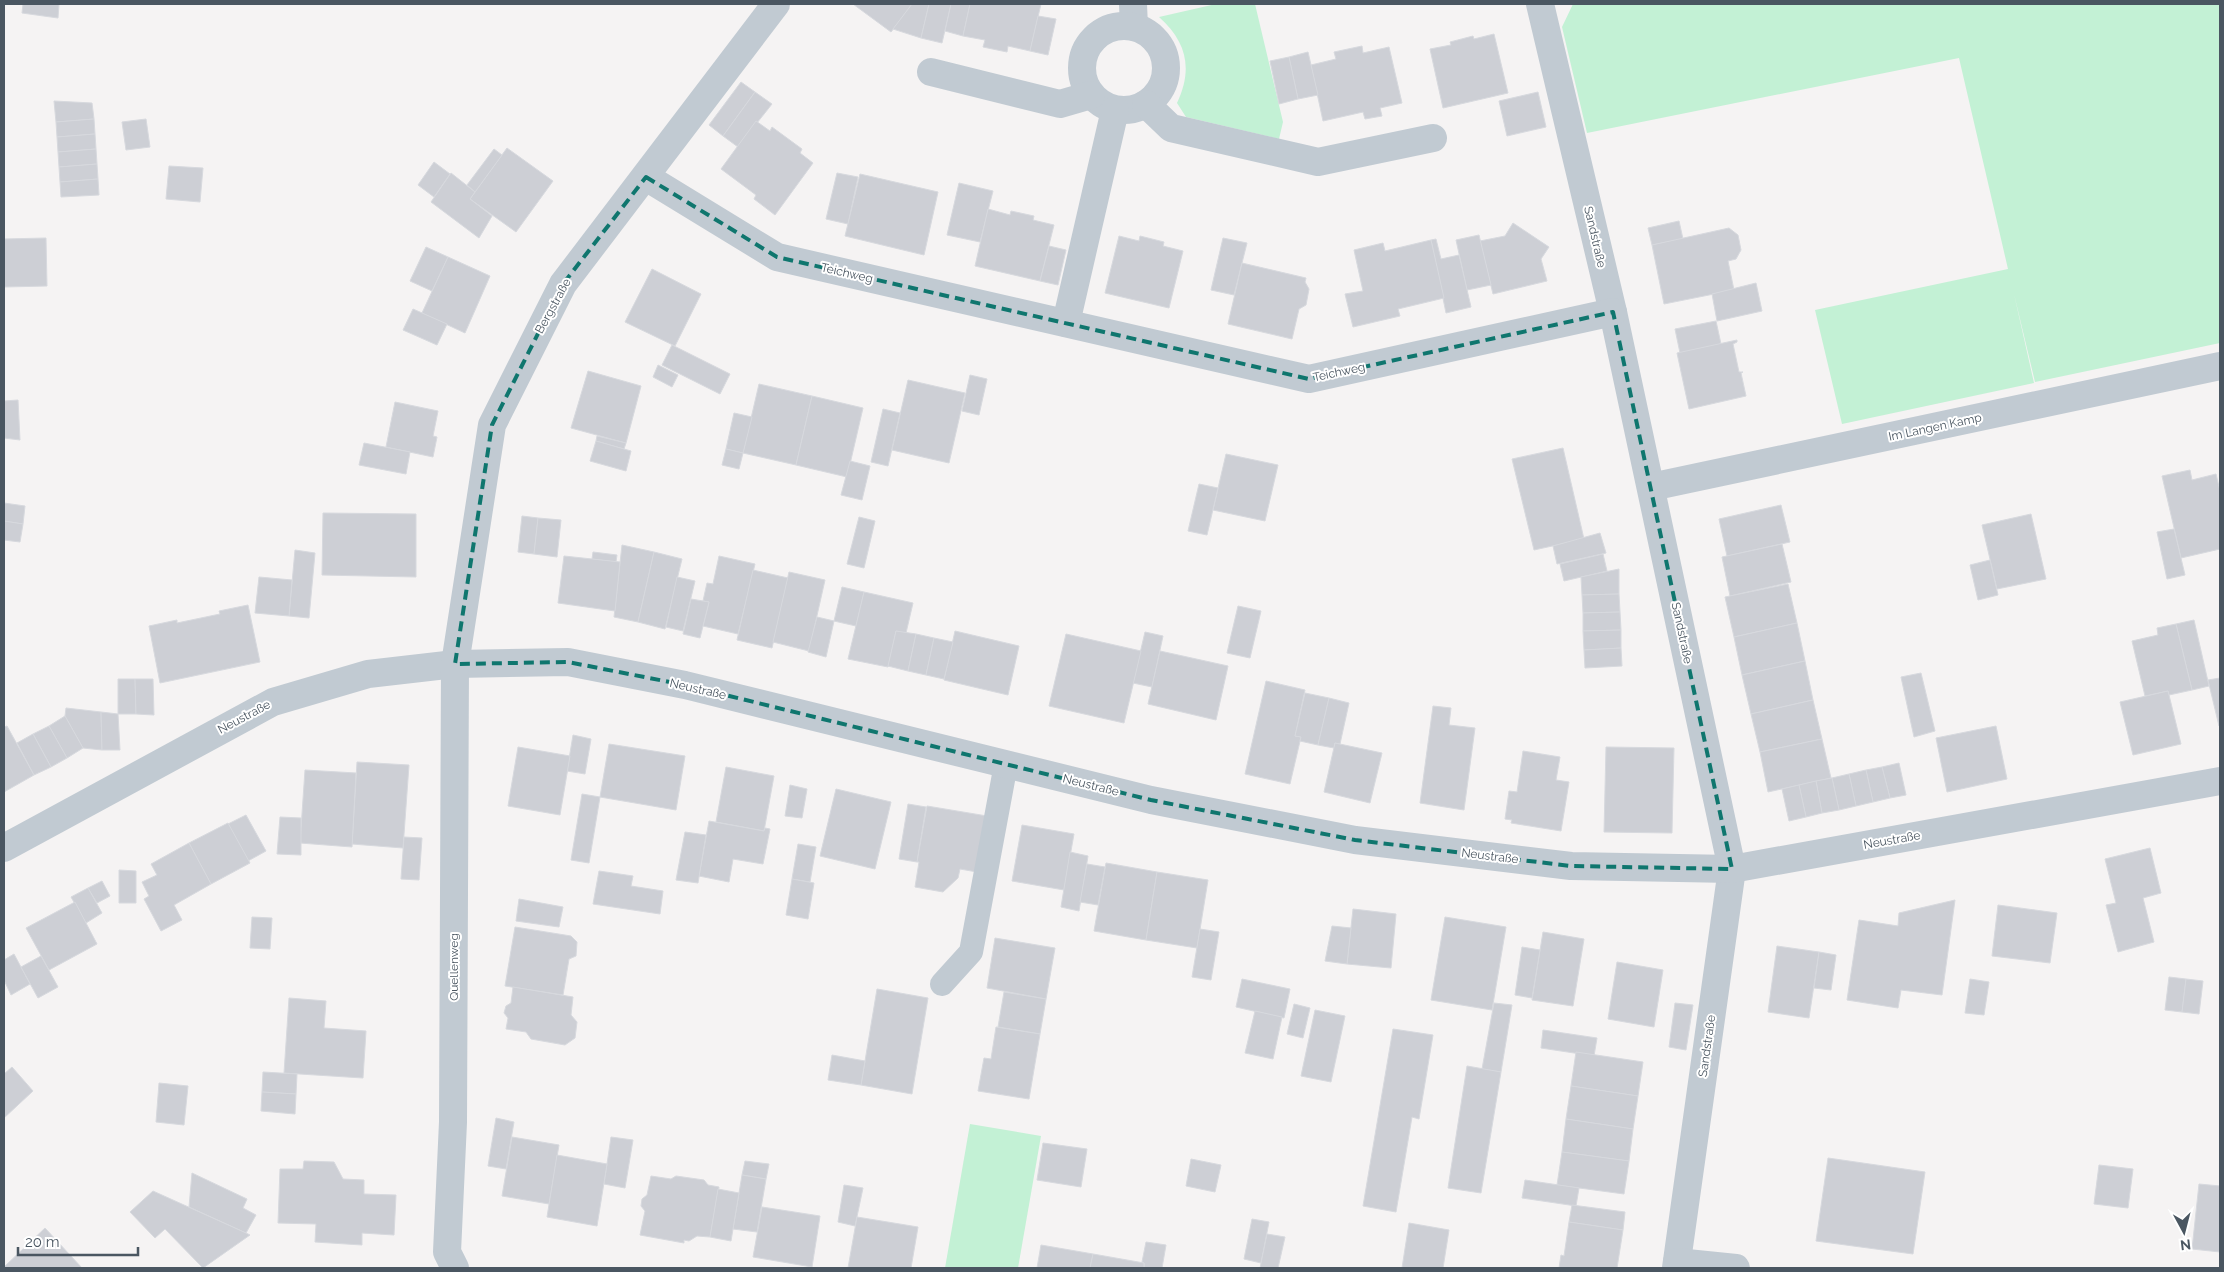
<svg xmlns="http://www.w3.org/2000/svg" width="2224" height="1272" font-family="Raleway,sans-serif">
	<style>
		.green { fill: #c3f1d5 }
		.building { fill: #cdcfd5; stroke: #d7d9de }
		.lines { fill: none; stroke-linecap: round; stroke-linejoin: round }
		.service { stroke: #c1cad2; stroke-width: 24 }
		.minor { stroke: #c1cad2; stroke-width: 28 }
		.marked { fill: none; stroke: #0f766e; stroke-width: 4; stroke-dasharray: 10 6; stroke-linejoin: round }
		.labels { text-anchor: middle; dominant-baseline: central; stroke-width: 4; stroke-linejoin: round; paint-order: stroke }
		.street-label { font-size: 12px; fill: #4a5661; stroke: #fff }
	</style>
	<rect width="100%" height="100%" fill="#f5f3f3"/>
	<g class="green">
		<path d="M1216 4H1255L1283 122 1279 139 1186 117 1177 103C1193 69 1187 42 1159 17Z"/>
		<path d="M1573 4H2220V343L2035 382 2014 294 2034 383 1842 424 1815 310 2008 269 1959 58 1587 133 1562 27Z"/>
		<path d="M970 1124 1041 1136 1018 1268H945Z"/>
	</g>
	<g class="building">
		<path d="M23 4H59L58 18 22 13Z"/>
		<path d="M853 4H912L891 32Z"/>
		<path d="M912 4H929L921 38 893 29Z"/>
		<path d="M929 4H951L942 43 921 38Z"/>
		<path d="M951 4H970L963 36 945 31Z"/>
		<path d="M970 4H1041L1030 51 1008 46 1007 52 983 47 985 40 963 36Z"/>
		<path d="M1038 16 1056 19 1048 55 1030 51Z"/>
		<path d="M1494 34 1508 93 1443 108 1430 49 1451 45 1450 42 1473 36 1474 39Z"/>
		<path d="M1362 46 1363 53 1389 47 1402 103 1380 108 1382 116 1365 119 1363 112 1323 121 1311 65 1336 59 1334 52Z"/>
		<path d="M1308 52 1318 95 1298 99 1289 57Z"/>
		<path d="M1289 57 1298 99 1279 104 1270 61Z"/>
		<path d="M741 82 755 92 723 136 709 125Z"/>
		<path d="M755 92 772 104 738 147 723 136Z"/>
		<path d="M1538 92 1546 127 1507 136 1499 101Z"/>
		<path d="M54 101 92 103 94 119 56 122Z"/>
		<path d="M94 119 95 134 57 137 56 122Z"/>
		<path d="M146 119 150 147 126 150 122 122Z"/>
		<path d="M756 121 770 131 772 127 802 149 800 153 813 163 775 215 754 199 756 195 721 169Z"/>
		<path d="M95 134 96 149 58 152 57 137Z"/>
		<path d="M507 148 553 181 516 232 470 199Z"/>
		<path d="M96 149 97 164 59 167 58 152Z"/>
		<path d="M494 149 502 155 475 192 467 185Z"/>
		<path d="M434 162 450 174 434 197 418 185Z"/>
		<path d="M97 164 98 179 60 182 59 167Z"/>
		<path d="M169 166 203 168 200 202 166 199Z"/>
		<path d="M451 173 475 192 470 199 492 216 479 238 431 202Z"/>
		<path d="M837 173 858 177 848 224 826 219Z"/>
		<path d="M860 174 938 192 924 255 845 236Z"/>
		<path d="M98 179 99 195 61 197 60 182Z"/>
		<path d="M959 183 993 191 980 242 947 235Z"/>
		<path d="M988 209 1010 215 1011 211 1034 216 1033 220 1054 225 1040 281 975 266Z"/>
		<path d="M1679 221 1683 239 1652 245 1648 228Z"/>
		<path d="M1513 223 1549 247 1541 259 1547 281 1493 294 1480 241 1505 236Z"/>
		<path d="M1729 228 1738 235 1741 250 1736 259 1728 261 1734 290 1664 304 1652 245Z"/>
		<path d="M1479 235 1491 285 1467 290 1456 240Z"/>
		<path d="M1119 236 1139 241 1140 236 1164 242 1163 246 1183 251 1169 308 1105 293Z"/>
		<path d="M46 238 47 286 4 287V239Z"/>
		<path d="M1223 238 1247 243 1234 295 1211 290Z"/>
		<path d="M1436 239 1441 259 1459 255 1471 307 1446 313 1431 240Z"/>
		<path d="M1431 240 1444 298 1398 309 1400 316 1353 327 1345 294 1363 291 1354 250 1383 243 1385 251Z"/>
		<path d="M1049 246 1066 250 1058 285 1040 281Z"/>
		<path d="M426 247 448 257 432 291 410 281Z"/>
		<path d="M448 257 490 276 465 333 422 313Z"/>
		<path d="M1242 263 1306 278 1305 282 1309 289 1306 305 1299 309 1292 339 1228 324Z"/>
		<path d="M652 269 701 294 675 346 625 322Z"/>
		<path d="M1756 283 1762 311 1717 321 1712 294Z"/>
		<path d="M413 309 447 324 437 345 403 330Z"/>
		<path d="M1716 321 1721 344 1680 353 1675 329Z"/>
		<path d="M1737 340V342L1733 344 1739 372H1743L1741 373 1746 396 1689 409 1677 353Z"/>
		<path d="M672 345 730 374 720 394 662 365Z"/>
		<path d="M658 365 678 375 672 387 653 377Z"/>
		<path d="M588 371 641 386 626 443 571 428Z"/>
		<path d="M970 375 987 379 979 415 962 411Z"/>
		<path d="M908 380 965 393 949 463 892 450Z"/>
		<path d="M759 384 812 396 796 465 743 453Z"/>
		<path d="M812 396 863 408 847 477 796 465Z"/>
		<path d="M18 400 20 440 4 438V401Z"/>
		<path d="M395 402 438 411 433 436 437 437 433 457 386 447Z"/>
		<path d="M883 409 900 413 888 466 871 462Z"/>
		<path d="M734 413 752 417 743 453 726 449Z"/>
		<path d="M597 436 626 443 624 449 596 441Z"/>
		<path d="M596 441 631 451 626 471 590 461Z"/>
		<path d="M364 443 410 452 406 474 359 465Z"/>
		<path d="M1563 448 1584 539 1534 550 1512 459Z"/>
		<path d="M726 449 743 453 739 469 722 465Z"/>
		<path d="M1226 454 1278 465 1265 521 1213 510Z"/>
		<path d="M850 461 870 466 862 500 841 495Z"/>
		<path d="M2190 470 2192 480 2216 474 2220 491V549L2181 558 2162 476Z"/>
		<path d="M1199 484 1218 488 1207 535 1188 531Z"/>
		<path d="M4 503 25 506 23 524 4 521Z"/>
		<path d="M1781 505 1790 542 1727 556 1719 519Z"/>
		<path d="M323 513 416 514V577L322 575Z"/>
		<path d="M2031 514 2046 579 1997 589 1982 525Z"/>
		<path d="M522 516 538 518 534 554 518 552Z"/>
		<path d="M859 517 875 521 864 568 847 564Z"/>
		<path d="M538 518 561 520 557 557 534 554Z"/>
		<path d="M4 521 23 524 20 542 4 540Z"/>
		<path d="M2174 529 2185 575 2167 579 2157 532Z"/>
		<path d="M1600 533 1606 553 1557 564 1553 546Z"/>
		<path d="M1782 544 1791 582 1730 596 1722 557Z"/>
		<path d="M622 545 654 552 638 622 614 617Z"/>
		<path d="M295 550 315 553 309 618 289 616Z"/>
		<path d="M593 552 617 555 616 562 592 559Z"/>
		<path d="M654 552 682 559 665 629 638 622Z"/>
		<path d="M1603 554 1607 571 1564 581 1560 564Z"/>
		<path d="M564 556 620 562 615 611 558 603Z"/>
		<path d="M719 556 755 564 738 634 703 626 709 602 703 601 707 583 713 584Z"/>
		<path d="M1990 560 1998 595 1978 600 1970 565Z"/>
		<path d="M1619 569V594L1582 595 1581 577Z"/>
		<path d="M753 570 788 578 772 648 737 640Z"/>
		<path d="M789 572 825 580 809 651 773 642Z"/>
		<path d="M259 577 292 580 289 616 255 613Z"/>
		<path d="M677 577 695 581 683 631 666 627Z"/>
		<path d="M1788 584 1797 623 1734 637 1725 597Z"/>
		<path d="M842 587 864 592 856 626 834 621Z"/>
		<path d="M864 592 913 603 906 633 896 631 888 667 848 659Z"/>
		<path d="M1619 594 1620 612 1583 613 1582 595Z"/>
		<path d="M691 599 709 602 700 638 683 634Z"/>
		<path d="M248 605 260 662 160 683 149 626 177 620V623L220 614 219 611Z"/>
		<path d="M1238 606 1261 611 1250 658 1227 653Z"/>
		<path d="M1620 612 1621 630 1583 631V613Z"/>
		<path d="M817 617 834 621 826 657 808 652Z"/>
		<path d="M2194 620 2209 686 2192 690 2176 624Z"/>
		<path d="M1797 623 1805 661 1742 675 1734 637Z"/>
		<path d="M2176 624 2192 690 2169 695 2168 691 2145 696 2132 641 2158 635 2157 628Z"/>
		<path d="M1621 630V648L1584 650 1583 631Z"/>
		<path d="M896 631 916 634 908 671 888 666Z"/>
		<path d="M955 631 1019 646 1008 695 944 680Z"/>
		<path d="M1145 632 1163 636 1152 687 1133 683Z"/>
		<path d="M916 634 934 638 926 675 908 671Z"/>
		<path d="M1066 634 1141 651 1124 723 1049 706Z"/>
		<path d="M934 638 953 642 944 679 926 675Z"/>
		<path d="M1621 648 1622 666 1585 668 1584 650Z"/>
		<path d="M1160 651 1228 666 1216 720 1148 704Z"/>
		<path d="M1805 661 1813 700 1751 714 1742 675Z"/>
		<path d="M1921 673 1935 731 1914 737 1901 677Z"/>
		<path d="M2220 678V726H2219L2208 680Z"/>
		<path d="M118 679H135L136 714H118Z"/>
		<path d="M135 679H153L154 715 136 714Z"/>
		<path d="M1266 681 1305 690 1295 736 1301 737 1290 784 1245 774Z"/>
		<path d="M2168 691 2181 744 2133 755 2120 702Z"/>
		<path d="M1305 693 1329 698 1318 745 1300 741 1301 737 1295 736Z"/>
		<path d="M1329 698 1349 703 1340 744 1335 743 1334 748 1318 745Z"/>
		<path d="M1813 700 1822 739 1760 752 1751 714Z"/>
		<path d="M1433 706 1451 708 1449 725 1475 728 1464 810 1420 803Z"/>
		<path d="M66 708 101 712 102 750 83 748 65 716Z"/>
		<path d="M101 712 118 714 120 750H102Z"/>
		<path d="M65 716 83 748 67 758 49 726Z"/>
		<path d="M7 726 34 775 4 792V727Z"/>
		<path d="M49 726 67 758 51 767 33 734Z"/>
		<path d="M1996 726 2007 779 1947 792 1936 738Z"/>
		<path d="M33 734 51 767 34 775 17 743Z"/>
		<path d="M573 735 591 739 585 774 567 771Z"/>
		<path d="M1822 739 1831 778 1768 792 1760 752Z"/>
		<path d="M1335 743 1382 753 1370 803 1324 792Z"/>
		<path d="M609 744 685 756 676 810 600 797Z"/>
		<path d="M518 747 570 756 560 815 508 806Z"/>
		<path d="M1606 747 1674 748 1672 833 1604 832Z"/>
		<path d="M1523 751 1560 757 1556 780 1569 782 1561 831 1511 823 1512 820 1505 819 1509 791 1517 792Z"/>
		<path d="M357 762 409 765 403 848 352 844Z"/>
		<path d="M1899 763 1906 795 1890 798 1882 767Z"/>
		<path d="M726 767 774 776 764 831 716 822Z"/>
		<path d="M1882 767 1890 798 1873 802 1866 770Z"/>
		<path d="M305 770 356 773 352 847 300 843Z"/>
		<path d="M1866 770 1873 802 1856 806 1849 774Z"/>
		<path d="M1849 774 1856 806 1839 810 1832 778Z"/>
		<path d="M1832 778 1839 810 1822 813 1816 781Z"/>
		<path d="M1816 781 1822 813 1806 817 1799 785Z"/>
		<path d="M790 785 807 789 802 818 785 816Z"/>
		<path d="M1799 785 1806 817 1789 821 1782 789Z"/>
		<path d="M836 789 891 802 875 869 820 856Z"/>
		<path d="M582 794 600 797 589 863 571 860Z"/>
		<path d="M908 804 926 807 917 862 899 859Z"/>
		<path d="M927 806 987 816 977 872 960 869 958 878 943 892 915 887 919 862H917Z"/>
		<path d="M246 815 266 851 248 861 228 824Z"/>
		<path d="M280 817 301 818V855L277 854Z"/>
		<path d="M709 821 764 831 765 828 770 829 763 864 733 859 729 882 699 876Z"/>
		<path d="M228 823 250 863 211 884 189 843Z"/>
		<path d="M1022 825 1074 834 1064 890 1012 881Z"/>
		<path d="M685 832 706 835 698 883 676 880Z"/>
		<path d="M404 837 422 838 419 880 401 879Z"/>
		<path d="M189 843 211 884 174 905 182 920 161 931 144 899 149 896 142 882 157 875 151 864Z"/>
		<path d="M798 844 816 847 810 882 792 879Z"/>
		<path d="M2150 848 2161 893 2143 898 2154 942 2118 952 2106 905 2116 903 2105 859Z"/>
		<path d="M1070 852 1088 856 1079 911 1061 907Z"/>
		<path d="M1106 863 1157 872 1146 940 1094 931Z"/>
		<path d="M1087 864 1105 867 1098 905 1080 902Z"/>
		<path d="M119 870 136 871V903H119Z"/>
		<path d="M599 871 633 876 631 886 663 891 660 914 593 904Z"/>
		<path d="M1157 872 1208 880 1197 948 1146 940Z"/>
		<path d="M792 879 814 883 808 919 786 915Z"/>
		<path d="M102 881 110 896 97 903 88 888Z"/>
		<path d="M88 888 102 913 86 923 71 897Z"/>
		<path d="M519 899 563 907 559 927 516 921Z"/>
		<path d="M1955 900 1942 995 1901 990 1898 1008 1847 1000 1859 920 1898 926 1899 913Z"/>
		<path d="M75 902 97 944 49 970 26 928Z"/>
		<path d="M1998 905 2057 913 2050 963 1992 956Z"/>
		<path d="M1353 909 1396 914 1391 968 1347 964Z"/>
		<path d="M252 917 272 918 270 949 250 948Z"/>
		<path d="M1445 917 1506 927 1492 1010 1431 1000Z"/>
		<path d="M1332 926 1351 928 1347 964 1325 961Z"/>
		<path d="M515 927 571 936 577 942 576 956 569 959 563 995 505 986Z"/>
		<path d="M1200 929 1219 932 1211 980 1192 977Z"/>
		<path d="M1543 932 1584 939 1573 1006 1532 1000Z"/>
		<path d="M995 938 1055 948 1046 999 987 988Z"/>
		<path d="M1777 946 1819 952 1809 1018 1768 1012Z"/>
		<path d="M1522 947 1540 950 1532 998 1515 995Z"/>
		<path d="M1819 952 1836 955 1831 990 1814 988Z"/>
		<path d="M14 954 30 984 11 995 4 980V960Z"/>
		<path d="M41 956 58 987 38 998 21 967Z"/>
		<path d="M1617 962 1663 970 1654 1027 1608 1019Z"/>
		<path d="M2169 977 2186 979 2182 1012 2165 1010Z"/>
		<path d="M1242 979 1290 989 1284 1018 1236 1007Z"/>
		<path d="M1970 979 1989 982 1984 1015 1965 1013Z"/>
		<path d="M2186 979 2203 981 2199 1014 2182 1012Z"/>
		<path d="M513 987 573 997 571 1015 577 1022 575 1038 565 1045 531 1039 526 1032 506 1029 508 1018 504 1013 506 1006 511 1003Z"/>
		<path d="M877 989 928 998 912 1094 861 1085Z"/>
		<path d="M1004 992 1046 999 1040 1034 998 1027Z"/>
		<path d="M289 998 326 1001 324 1028 366 1031 363 1078 284 1073Z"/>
		<path d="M1494 1003 1512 1005 1501 1072 1482 1069Z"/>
		<path d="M1675 1003 1693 1005 1686 1050 1669 1047Z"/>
		<path d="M1294 1004 1310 1008 1303 1038 1287 1034Z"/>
		<path d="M1315 1010 1345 1016 1331 1082 1301 1076Z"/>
		<path d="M1255 1011 1282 1017 1273 1059 1245 1053Z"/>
		<path d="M996 1027 1040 1034 1029 1099 978 1091 984 1058 991 1059Z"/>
		<path d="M1393 1029 1433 1035 1419 1119 1412 1117 1396 1212 1363 1206Z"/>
		<path d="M1543 1030 1597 1038 1594 1056 1541 1048Z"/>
		<path d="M1576 1052 1643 1062 1638 1096 1571 1086Z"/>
		<path d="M832 1055 865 1061 861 1085 828 1080Z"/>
		<path d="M1467 1066 1501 1072 1481 1193 1448 1188Z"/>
		<path d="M12 1067 33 1091 4 1118V1074Z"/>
		<path d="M263 1072 297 1074 296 1094 262 1092Z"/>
		<path d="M159 1083 188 1086 184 1125 156 1122Z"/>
		<path d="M1571 1086 1638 1096 1633 1129 1566 1119Z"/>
		<path d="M262 1092 296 1094 295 1114 261 1111Z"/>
		<path d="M496 1118 514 1122 506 1169 488 1166Z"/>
		<path d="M1566 1119 1633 1129 1629 1161 1562 1152Z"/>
		<path d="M512 1137 559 1145 549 1204 502 1196Z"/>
		<path d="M611 1137 633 1140 625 1188 604 1184Z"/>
		<path d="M1043 1143 1087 1149 1081 1187 1037 1180Z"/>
		<path d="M1562 1152 1629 1161 1624 1194 1557 1185Z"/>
		<path d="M557 1155 607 1164 597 1226 547 1217Z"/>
		<path d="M1828 1158 1925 1172 1913 1254 1816 1241Z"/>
		<path d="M1191 1159 1221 1165 1215 1192 1186 1186Z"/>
		<path d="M304 1161 334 1162 343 1179 364 1180V1194L396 1195 394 1235 362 1233V1245L315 1242 316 1224 278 1223 280 1169H303Z"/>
		<path d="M745 1161 769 1164 766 1179 742 1175Z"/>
		<path d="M2099 1165 2133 1169 2128 1208 2094 1204Z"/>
		<path d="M192 1173 247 1199 243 1208 256 1215 246 1233 189 1207Z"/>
		<path d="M742 1175 766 1179 757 1232 733 1229Z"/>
		<path d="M651 1176 671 1179 676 1176 704 1180 708 1185 719 1187 710 1237 697 1236 689 1241 684 1240V1243L640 1235 645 1211 641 1206 642 1199 647 1195Z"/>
		<path d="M1525 1180 1579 1188 1576 1206 1522 1198Z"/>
		<path d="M2199 1184 2220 1186V1252L2192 1249Z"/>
		<path d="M844 1185 863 1188 855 1226 838 1222Z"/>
		<path d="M718 1189 739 1193 731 1241 710 1237Z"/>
		<path d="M153 1191 246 1233 250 1235 203 1268 165 1229 155 1238 130 1212Z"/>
		<path d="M1572 1205 1625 1212 1623 1230 1569 1222Z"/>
		<path d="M762 1207 820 1216 812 1267 753 1257Z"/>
		<path d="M857 1217 918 1227 911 1268H848Z"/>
		<path d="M1252 1219 1269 1222 1261 1263 1244 1259Z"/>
		<path d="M1569 1222 1623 1230 1617 1268H1559L1561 1255 1564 1256Z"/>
		<path d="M1409 1223 1449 1230 1443 1268H1402Z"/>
		<path d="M45 1228 82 1268H4V1267Z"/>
		<path d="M1267 1234 1285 1237 1278 1268H1260Z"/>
		<path d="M1146 1242 1166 1245 1162 1268H1144V1263L1142 1262Z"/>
		<path d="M1041 1245 1093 1254 1090 1268H1037Z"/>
		<path d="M1093 1254 1144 1263V1268H1090Z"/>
	</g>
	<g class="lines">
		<path class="service" d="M942 984 971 952 1006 764"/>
		<g class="minor">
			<path d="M1133 4 1134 27"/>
			<path d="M1540 4 1613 312 1732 869 1676 1268"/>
			<circle cx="1124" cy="68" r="42"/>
			<path d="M931 72 1060 104 1091 95"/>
			<path d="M1146 104 1171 128 1318 162 1433 138"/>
			<path d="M646 177 777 257 1309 379 1613 312"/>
			<path d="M1066 323 1115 110"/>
			<path d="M1651 487 2220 366"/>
			<path d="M4 848 273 702 368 674 455 664 568 662 685 685 1151 800 1355 840 1571 866 1732 869 2220 781"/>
			<path d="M1677 1262 1736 1268"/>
			<path d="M455 1268 447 1252 453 1122 455 664 492 425 563 284 776 4"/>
		</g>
	</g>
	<path class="marked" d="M646 177 777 257 1309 379 1613 312 1732 869 1571 866 1355 840 1151 800 685 685 568 662 455 664 492 425 563 284Z"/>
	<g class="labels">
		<g class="street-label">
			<text transform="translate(1595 237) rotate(77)">Sandstraße</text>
			<text transform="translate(847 273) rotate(13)">Teichweg</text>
			<text transform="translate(553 306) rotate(-61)">Bergstraße</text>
			<text transform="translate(1339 372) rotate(-12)">Teichweg</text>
			<text transform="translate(1935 427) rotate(-12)">Im Langen Kamp</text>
			<text transform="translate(1682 633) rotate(78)">Sandstraße</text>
			<text transform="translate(698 689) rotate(13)">Neustraße</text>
			<text transform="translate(244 717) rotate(-28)">Neustraße</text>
			<text transform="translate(1091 785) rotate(14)">Neustraße</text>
			<text transform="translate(1892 840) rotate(-10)">Neustraße</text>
			<text transform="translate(1490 856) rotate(7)">Neustraße</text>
			<text transform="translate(454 967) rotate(-90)">Quellenweg</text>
			<text transform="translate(1707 1046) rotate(-82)">Sandstraße</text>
		</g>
	</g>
	<rect width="2224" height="1272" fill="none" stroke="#4a5661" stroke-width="10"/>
	<g transform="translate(2184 1232) rotate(173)" stroke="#ffffff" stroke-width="4" paint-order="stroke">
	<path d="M0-4L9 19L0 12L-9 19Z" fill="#4a5661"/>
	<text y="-8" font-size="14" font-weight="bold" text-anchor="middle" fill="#4a5661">N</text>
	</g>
	<path d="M18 1247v8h120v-8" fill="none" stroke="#4a5661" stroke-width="2.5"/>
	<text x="25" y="1247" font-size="15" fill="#4a5661" stroke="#ffffff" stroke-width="4" paint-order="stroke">20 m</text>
</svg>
